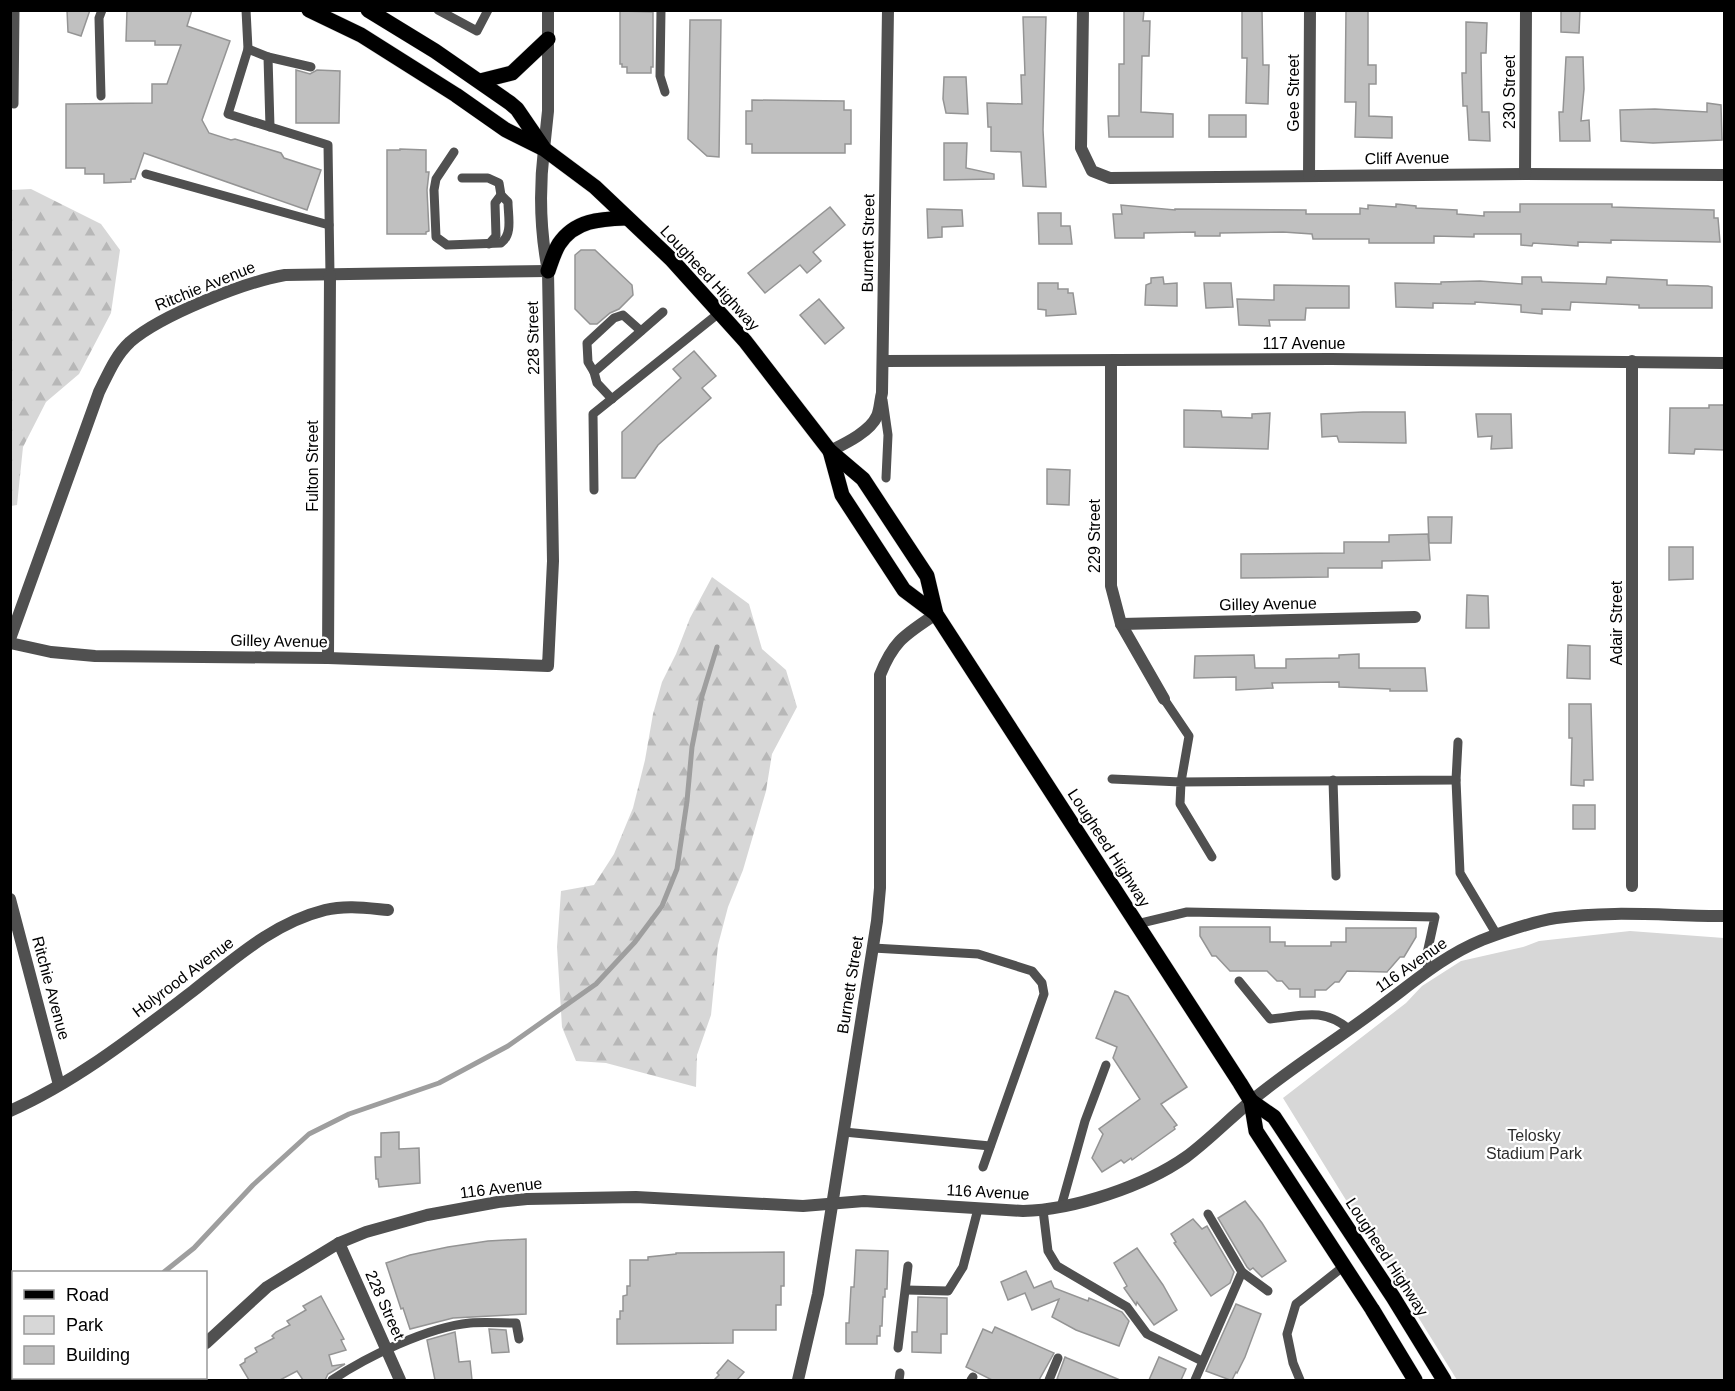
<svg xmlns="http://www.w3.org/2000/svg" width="1735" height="1391" font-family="Arial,sans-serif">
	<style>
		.green { fill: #d7d7d7 }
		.forest { fill: url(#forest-firs) }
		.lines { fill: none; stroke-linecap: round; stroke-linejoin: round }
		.stream { stroke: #9e9e9e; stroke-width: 5 }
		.building { fill: #c0c0c0; stroke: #949494; stroke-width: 1.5 }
		.primary-casing { stroke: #dbdbdb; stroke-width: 16 }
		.service { stroke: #505050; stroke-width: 9 }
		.minor { stroke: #505050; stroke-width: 12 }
		.tertiary { stroke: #505050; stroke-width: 12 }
		.primary { stroke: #000; stroke-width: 15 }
		.labels { text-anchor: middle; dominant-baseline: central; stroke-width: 4.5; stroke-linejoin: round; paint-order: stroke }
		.street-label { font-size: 16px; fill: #000; stroke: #fff }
		.park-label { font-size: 16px; fill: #2e2e2e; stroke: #fff }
	</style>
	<defs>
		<pattern id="forest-firs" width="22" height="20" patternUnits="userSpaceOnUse" patternTransform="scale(1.5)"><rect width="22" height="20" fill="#d7d7d7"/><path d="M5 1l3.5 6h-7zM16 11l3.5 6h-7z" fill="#b7b7b7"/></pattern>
	</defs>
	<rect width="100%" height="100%" fill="#fff"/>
	<path class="green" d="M1630 931 1724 938V1380H1457L1283 1098 1406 1003 1422 986 1461 961 1523 947 1539 941Z"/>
	<g class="forest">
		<path d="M31 189 101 224 120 250 111 313 79 374 46 402 23 447 17 505 11 506V190Z"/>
		<path d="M712 577 749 604 762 649 786 670 797 707 772 754 766 791 743 870 728 907 718 945 711 1015 697 1055 696 1087 606 1063 576 1061 562 1027 557 947 561 891 594 885 614 854 633 808 645 760 653 714 662 682 676 654 690 618Z"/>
	</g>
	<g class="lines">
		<g class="stream">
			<path d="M164 1272 194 1248 253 1185 309 1134 349 1114 439 1083 508 1046 596 984 635 942 662 906 677 869 687 801 692 747 702 696 717 647"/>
			<path d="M68 1380 70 1378"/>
		</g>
	</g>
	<g class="building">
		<path d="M67 10H90L81 36 68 32Z"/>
		<path d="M127 10H192L187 26 230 41 202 120 209 133 231 140 235 139 281 153 284 158 321 170 307 210 144 153 135 179H131V182L104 183V174H85V168H66V104L152 103V84H167L181 45H155V41H126Z"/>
		<path d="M1124 10H1144L1143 21H1150L1149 56H1142L1141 112 1173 114V137H1109L1108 116H1119V64H1124Z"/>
		<path d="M1242 10H1262L1263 65H1269L1268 104 1246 103 1247 58H1242Z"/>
		<path d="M1346 10H1368V65H1376V84H1369V116L1392 117V138L1355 137 1356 102H1345Z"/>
		<path d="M1561 10H1580L1579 33 1561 32Z"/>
		<path d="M620 11 653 12V67H651V73H627V67H622V64H620Z"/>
		<path d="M1023 17H1046L1043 130 1046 187 1023 186 1021 152 991 151V127H988L987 103 1022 104 1021 75H1025Z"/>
		<path d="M690 20H721L719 157 707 156 688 139Z"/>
		<path d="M1466 22 1487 23 1486 53H1481L1482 112H1489L1490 141 1469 140 1467 106H1463L1462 73H1466Z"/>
		<path d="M1566 57H1583L1584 89 1581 121 1589 120 1590 141H1560L1559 112H1563Z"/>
		<path d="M296 70 310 74 317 70 340 71 339 123H296Z"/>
		<path d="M944 77H966L968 114 946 113 943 99Z"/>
		<path d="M752 100 844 101V110H851V144H845V153H752V144H746V111H752Z"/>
		<path d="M1707 103 1721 105 1722 140 1653 143 1621 141 1620 110 1655 109 1707 112Z"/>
		<rect x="1209" y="115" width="37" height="22"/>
		<path d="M944 143H967L966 168 994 174V179L944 180Z"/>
		<path d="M400 149 426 150V172H429L427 190 429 231 426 232V234H387V150H400Z"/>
		<path d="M1396 204 1416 206V208L1457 210V214L1484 216V212H1520V204H1612V207L1714 210V218H1718L1720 242 1611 240V243L1578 242V246L1533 243 1532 246 1521 245V234H1474V237L1434 236V243H1369V239H1313L1312 234 1283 232 1220 233V236H1195V232L1144 233V238H1115L1113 214H1122L1121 205 1175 210V209L1306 210V214H1360V208L1368 209V205L1396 207Z"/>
		<path d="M830 207 845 225 813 252 821 261 807 273 800 265 765 293 748 273Z"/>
		<path d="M927 209 962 210 963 226 942 227V237L928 238Z"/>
		<path d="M1038 213H1061V226H1070L1072 244H1039Z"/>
		<path d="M581 250H595L632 285 633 295 619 309 610 313 597 324H590L575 309V255Z"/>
		<path d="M1163 277 1164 284 1177 283V306L1145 305 1146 285 1151 283V278Z"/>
		<path d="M1522 277H1541L1542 282 1606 284 1607 277 1667 280V285L1708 286 1712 287V308H1639V305L1571 302 1570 310 1542 309V314L1521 312V305L1475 302V304L1433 303V308L1396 307 1395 283 1441 284V282L1480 281 1522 284Z"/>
		<path d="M1038 283H1058V289H1068V293H1073L1076 314 1046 316V310L1038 309Z"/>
		<path d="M1204 283H1231L1233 307 1206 308Z"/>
		<path d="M1274 285 1349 286V308H1306L1305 320H1269L1270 326 1239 325 1237 299 1274 300Z"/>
		<path d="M819 299 844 328 825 344 800 315Z"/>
		<path d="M694 351 716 376 702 388 711 398 658 445 635 478H622V432L681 378 673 369Z"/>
		<path d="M1709 405H1725V450L1695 449 1694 454 1669 453 1670 408H1709Z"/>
		<path d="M1184 410 1221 411 1222 417 1252 418V414L1270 413 1268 449 1184 447Z"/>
		<path d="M1363 412H1405L1406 443 1339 442 1337 436 1322 437 1321 414Z"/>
		<path d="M1476 414H1511L1512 448 1491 449 1492 436 1478 437Z"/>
		<path d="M1047 469 1070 470 1069 505 1047 504Z"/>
		<path d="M1428 517H1452L1451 543H1429Z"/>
		<path d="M1428 534 1430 560 1382 561V568H1328V577L1241 578V554L1344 553V542H1389V535Z"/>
		<path d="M1669 547H1693V579L1669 580Z"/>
		<path d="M1467 595 1488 596 1489 628H1466Z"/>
		<path d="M1568 645 1590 646V679L1567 678Z"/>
		<path d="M1359 654V668H1425L1427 691H1390V689L1339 687V682L1272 683 1273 688 1236 690V677L1194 678 1195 656 1254 655 1255 668H1286V659L1339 658V655Z"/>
		<path d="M1569 704H1591L1593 780H1584V786L1571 785 1572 738H1569Z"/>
		<rect x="1573" y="805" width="22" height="24"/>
		<path d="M1200 927H1270V942H1285V946H1331V942H1346V928H1416V937L1404 957H1400L1387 972 1347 971 1339 982H1335L1326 990H1315V997H1300V989H1289L1282 981H1277L1267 971H1230L1216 956H1212L1200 936Z"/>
		<path d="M1115 991 1128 996 1187 1087 1161 1104 1177 1125 1174 1127 1175 1129 1132 1160 1131 1158 1124 1163 1121 1160 1102 1172 1092 1158 1103 1134 1099 1129 1140 1099 1113 1058 1117 1047 1096 1038Z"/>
		<path d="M399 1132V1149L419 1148 420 1183 379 1187 378 1179H376L375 1157H381V1133Z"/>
		<path d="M1245 1201 1262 1223 1286 1261 1262 1277 1253 1268 1250 1270 1247 1267 1218 1218Z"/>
		<path d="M1193 1219 1202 1229 1207 1226 1234 1272 1230 1283 1211 1296 1174 1243 1176 1242 1171 1234Z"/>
		<path d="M526 1239V1314L453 1318 410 1329 403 1308 401 1309 386 1263 410 1255 448 1247 488 1241Z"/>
		<path d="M1137 1248 1163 1285 1177 1310 1154 1325 1137 1302 1136 1305 1124 1288 1127 1286 1114 1263Z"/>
		<path d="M856 1250 888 1251 887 1289H885V1297H883L882 1326H880V1336H877V1344H846V1323H849L851 1287H854Z"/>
		<path d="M784 1252V1286H781V1305H776V1330H733V1343L617 1344V1319H620V1311H623V1296L627 1295V1286H630V1260H648V1257L676 1254V1253Z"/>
		<path d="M1026 1271 1034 1288 1051 1281 1054 1288 1088 1301 1089 1298 1122 1312 1129 1321 1119 1346 1076 1330 1052 1317 1059 1299 1032 1310 1025 1293 1008 1300 1001 1282Z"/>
		<path d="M321 1296 344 1339 341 1340 346 1350 329 1355 332 1366 345 1364 328 1374 325 1380H303L297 1371 280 1380H249L240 1365 245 1362V1359L257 1352 255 1348 274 1338 272 1336 276 1332 290 1325 287 1321 306 1310 303 1306 305 1305Z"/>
		<path d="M918 1297 947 1298V1334H941V1353L912 1352V1332H917Z"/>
		<path d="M1236 1304 1261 1314 1245 1357 1237 1373 1236 1372 1232 1380H1230L1206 1371Z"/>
		<path d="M995 1327 1054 1353 1039 1380H992L966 1367 983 1329 992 1333Z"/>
		<path d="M489 1329 506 1330 509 1352 492 1353Z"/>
		<path d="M455 1332 459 1362 470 1361 472 1380H435L427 1340Z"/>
		<path d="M1065 1357 1067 1358 1120 1380H1061L1057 1379Z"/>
		<path d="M1159 1357 1186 1369 1181 1380H1149Z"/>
		<path d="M728 1360 744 1372 737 1380H714L719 1375 717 1373Z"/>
	</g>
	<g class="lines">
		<g class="primary-casing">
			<g id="primary">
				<path d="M309 10 361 35 456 95 506 130 544 149 595 187 671 259 745 341 830 451 863 479 927 576 936 614 1240 1083 1251 1101 1256 1131 1372 1309 1415 1380"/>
				<path d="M368 10 435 51 510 103 517 109 543 147"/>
				<path d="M480 81 512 73 548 39"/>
				<path d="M548 271C551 263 554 252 559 244 575 220 600 219 626 218"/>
				<path d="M830 451 842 495 904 590 936 614"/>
				<path d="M1251 1101 1274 1117 1393 1297 1444 1380"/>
			</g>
		</g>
		<g class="service">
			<path d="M246 10 248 49 228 114 328 145 330 275"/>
			<path d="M438 10 477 31 488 10"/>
			<path d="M661 10 660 76 665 92"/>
			<path d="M248 49 268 57 270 127"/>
			<path d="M268 57 311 67"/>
			<path d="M101 96 99 18 102 10"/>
			<path d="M14 104 15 10"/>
			<path d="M454 152 436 179 434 190 436 237 447 245 501 243C513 234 508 216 508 202L501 195 499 183 488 178H462"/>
			<path d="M146 174 329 225"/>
			<path d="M489 244 496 236 495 203 501 195"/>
			<path d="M594 372 588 362 587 343 614 318 623 315 641 331"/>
			<path d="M612 399 597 383 594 372 663 312"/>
			<path d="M883 400 888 435 886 478"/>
			<path d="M594 490 593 414 719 313"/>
			<path d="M1164 699 1189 736 1181 782 1456 780 1458 742"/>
			<path d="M1112 779 1181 782 1180 804 1212 857"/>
			<path d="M1333 780 1336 876"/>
			<path d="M1456 780 1460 873 1497 935"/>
			<path d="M1137 924 1187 912 1435 917 1426 958 1428 969"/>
			<path d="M873 948 978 954 1032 971 1042 983 1044 994 983 1167"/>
			<path d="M1239 981 1270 1019C1302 1016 1322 1007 1349 1029"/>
			<path d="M844 1132 990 1146"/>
			<path d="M1061 1207 1085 1121 1106 1065"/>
			<path d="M1043 1210 1048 1251 1057 1266 1127 1307 1147 1334 1202 1361"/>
			<path d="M1242 1272 1268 1291"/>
			<path d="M906 1290 948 1291 963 1267 978 1209"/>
			<path d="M898 1348 908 1266"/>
			<path d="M332 1380C366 1357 428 1327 470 1323 485 1322 501 1323 516 1323L519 1339"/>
			<path d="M899 1380 900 1373"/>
			<path d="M971 1380 973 1377"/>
			<path d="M1049 1380 1058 1358"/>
			<path d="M1195 1380 1242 1272 1208 1214"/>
			<path d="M1300 1380 1293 1363 1287 1334 1296 1304 1344 1266"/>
		</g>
		<g class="minor">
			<path d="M1083 10 1081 148 1092 171 1110 178 1525 174 1724 175"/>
			<path d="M1525 174 1526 10"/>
			<path d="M1309 176 1310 10"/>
			<path d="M884 361 1331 359 1724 363"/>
			<path d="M1111 361V586L1121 624 1164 699"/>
			<path d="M830 451C844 444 870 432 877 416 880 409 880 400 882 393L888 10"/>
			<path d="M1121 624 1415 617"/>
			<path d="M10 639 99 392C108 374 115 356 130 342 161 315 245 282 285 275L548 271"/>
			<path d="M10 643 51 652 95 656 328 658 548 666 553 561 548 271C540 230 539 191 544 149"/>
			<path d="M328 658 330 275"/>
			<path d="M1632 886V361"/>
			<path d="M10 899 59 1085"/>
			<path d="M10 1111C77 1081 135 1035 193 991 234 959 273 923 325 910 346 905 366 908 388 910"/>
			<path d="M339 1243 400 1380"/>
			<path d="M798 1380 818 1294 877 921 880 888V675C894 640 905 635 936 614"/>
		</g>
		<g class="tertiary">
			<path d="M544 149 548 111V10"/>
			<path d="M206 1343 267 1287 339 1243 366 1232 427 1215 498 1202 527 1199 636 1197 803 1206 864 1201 1023 1211C1073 1210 1145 1186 1186 1157 1209 1140 1229 1119 1251 1101 1292 1067 1338 1039 1380 1007 1414 982 1443 956 1482 940 1506 931 1531 922 1556 918 1611 910 1669 916 1724 916"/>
			<path d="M164 1380 167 1378"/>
		</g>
		<use href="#primary" class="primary"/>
	</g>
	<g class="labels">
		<g class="street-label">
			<text transform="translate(1509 92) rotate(-90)">230 Street</text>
			<text transform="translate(1293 93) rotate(-90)">Gee Street</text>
			<text transform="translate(1407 158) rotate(-1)">Cliff Avenue</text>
			<text transform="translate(868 243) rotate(-89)">Burnett Street</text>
			<text transform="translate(710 278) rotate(47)">Lougheed Highway</text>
			<text transform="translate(205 286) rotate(-22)">Ritchie Avenue</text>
			<text transform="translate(533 338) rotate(-91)">228 Street</text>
			<text x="1304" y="343">117 Avenue</text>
			<text transform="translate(312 466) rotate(-90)">Fulton Street</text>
			<text transform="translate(1094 536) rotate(-90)">229 Street</text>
			<text transform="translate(1268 604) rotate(-1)">Gilley Avenue</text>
			<text transform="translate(1616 623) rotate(-90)">Adair Street</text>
			<text transform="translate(279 641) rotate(1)">Gilley Avenue</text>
			<text transform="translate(1109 848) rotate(57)">Lougheed Highway</text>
			<text transform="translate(1411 965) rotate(-35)">116 Avenue</text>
			<text transform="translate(183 977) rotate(-37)">Holyrood Avenue</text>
			<text transform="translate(850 985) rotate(-81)">Burnett Street</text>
			<text transform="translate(51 988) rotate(75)">Ritchie Avenue</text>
			<text transform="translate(501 1188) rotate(-7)">116 Avenue</text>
			<text transform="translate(988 1192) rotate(3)">116 Avenue</text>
			<text transform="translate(1387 1257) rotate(57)">Lougheed Highway</text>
			<text transform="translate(385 1305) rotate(66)">228 Street</text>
		</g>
		<g class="park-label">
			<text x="1534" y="1135">Telosky<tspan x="1534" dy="18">Stadium Park</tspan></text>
		</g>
	</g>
	<rect width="1735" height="1391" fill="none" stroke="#000000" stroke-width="24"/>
	<rect x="12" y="1271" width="195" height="108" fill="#ffffff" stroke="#999999" stroke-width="1.5"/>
	<rect x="24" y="1290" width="30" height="9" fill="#000000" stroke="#999999" stroke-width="1.5"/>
	<text x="66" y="1301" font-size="18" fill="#000000">Road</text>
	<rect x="24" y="1316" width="30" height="18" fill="#d7d7d7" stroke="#999999" stroke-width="1.5"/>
	<text x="66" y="1331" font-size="18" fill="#000000">Park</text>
	<rect x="24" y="1346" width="30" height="18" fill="#c0c0c0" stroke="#999999" stroke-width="1.5"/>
	<text x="66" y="1361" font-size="18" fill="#000000">Building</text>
</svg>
